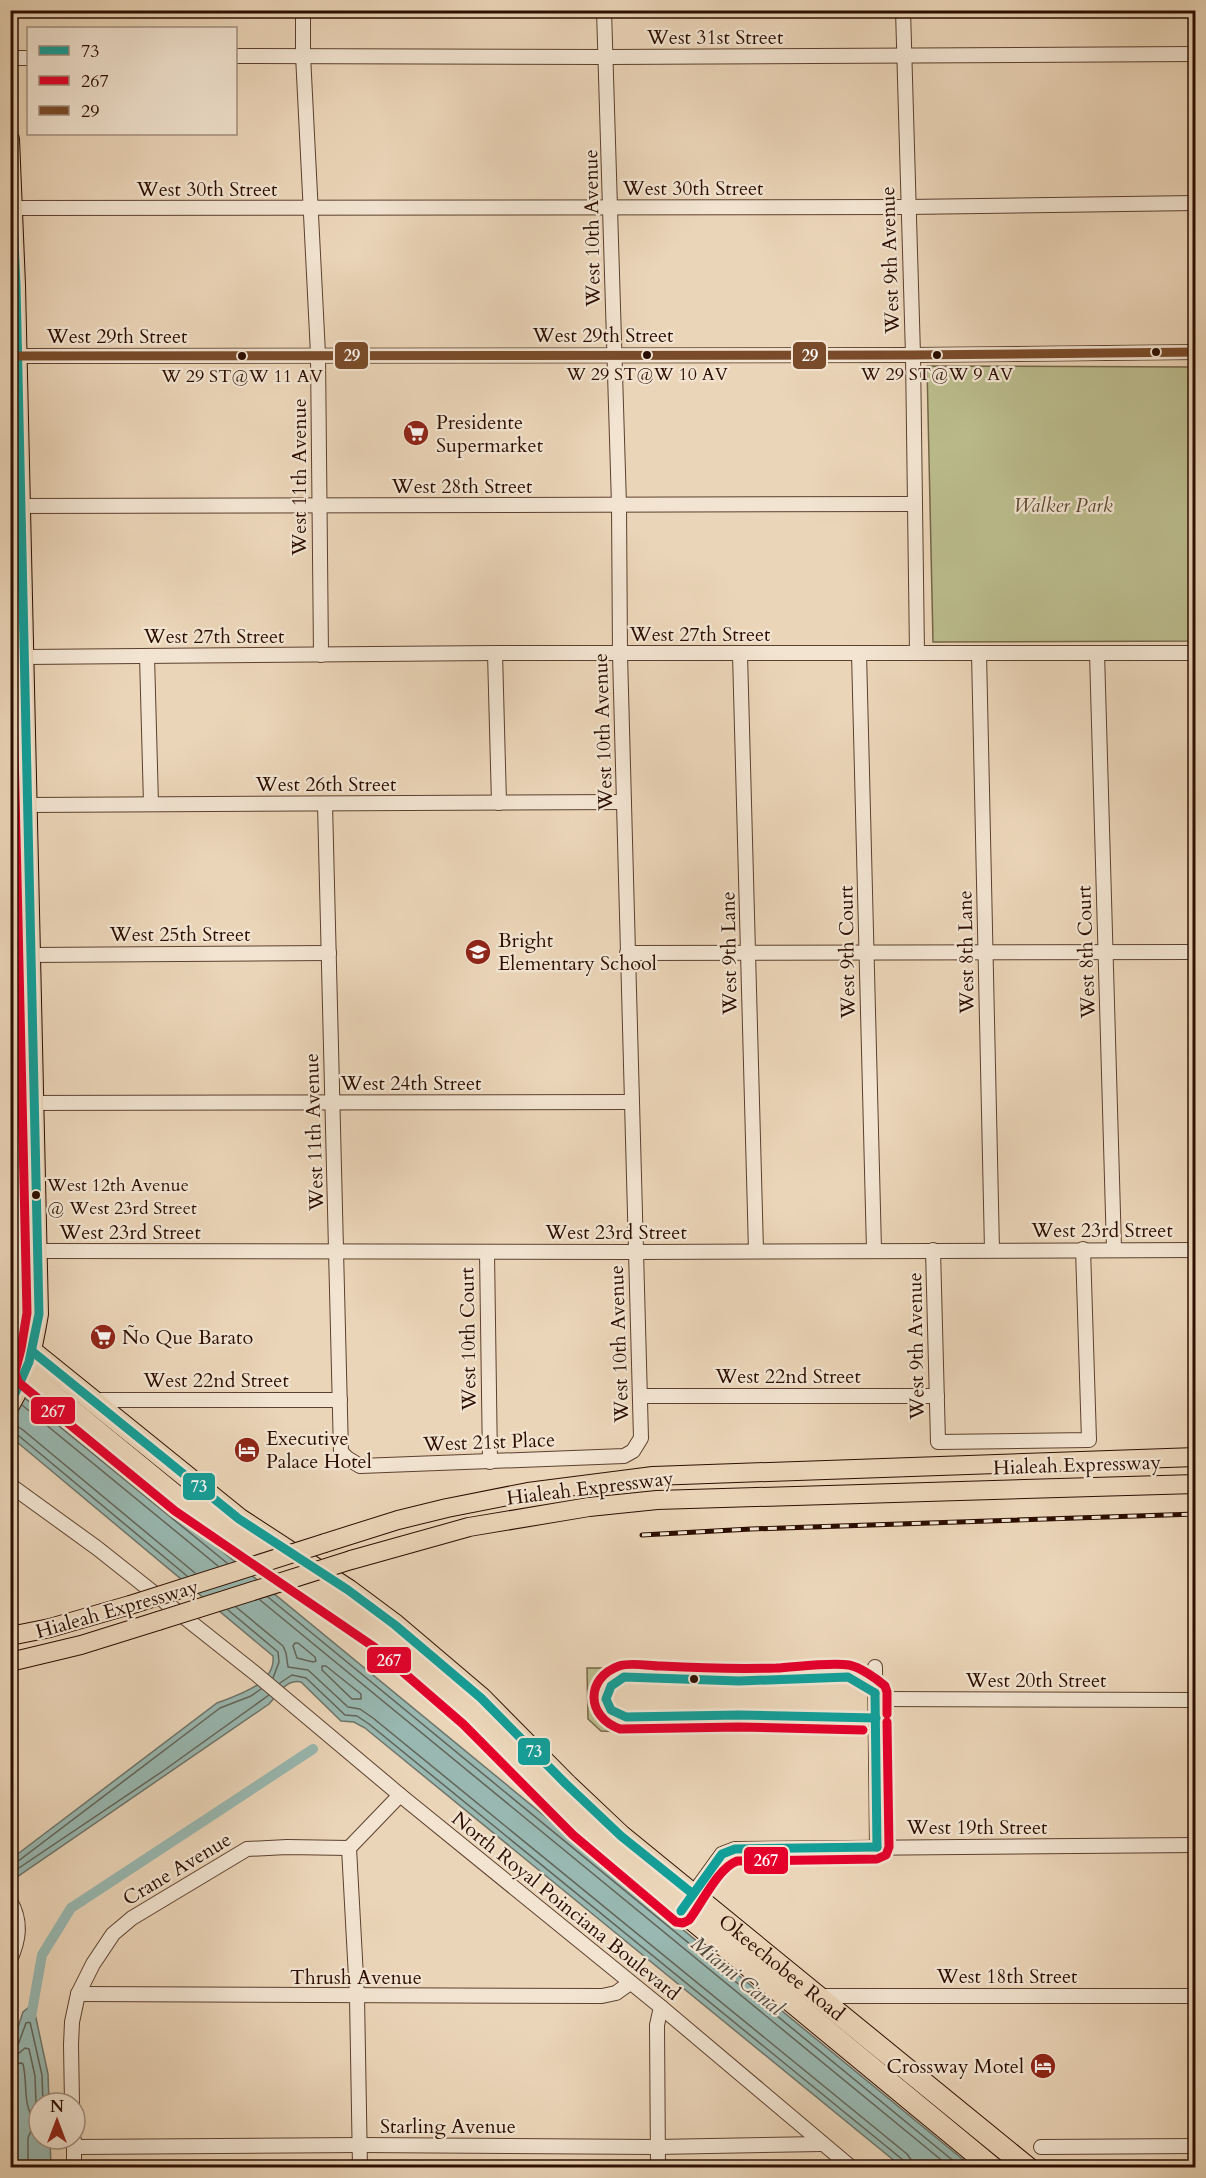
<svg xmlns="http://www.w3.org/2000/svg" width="1206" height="2178" font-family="Cardo,serif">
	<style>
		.green { fill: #bbbc8d; stroke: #746546; stroke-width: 1.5 }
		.water { fill: #98b8b1; stroke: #6d746a; stroke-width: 1.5 }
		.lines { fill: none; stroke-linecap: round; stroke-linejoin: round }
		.shore { stroke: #626358; stroke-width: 1.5 }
		.canal { stroke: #98b8b1; stroke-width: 10 }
		.minor-casing { stroke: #5c402e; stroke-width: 16 }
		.major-casing { stroke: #2c0e00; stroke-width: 20 }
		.highway-casing { stroke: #2c0e00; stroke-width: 23 }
		.minor { stroke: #f2e4d1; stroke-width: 14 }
		.major { stroke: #ebd5b8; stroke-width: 18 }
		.highway { stroke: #ebd5b8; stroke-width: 21 }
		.rail-casing { stroke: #2c0e00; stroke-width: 5 }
		.rail { stroke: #f2e4d1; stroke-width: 3; stroke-dasharray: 9; stroke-linecap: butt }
		.major-bridge-casing { stroke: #2c0e00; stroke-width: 20; stroke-linecap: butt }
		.major-bridge { stroke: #ebd5b8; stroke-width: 18 }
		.bus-1-casing { stroke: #f2e4d1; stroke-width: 14 }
		.bus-2-casing { stroke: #f2e4d1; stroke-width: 14 }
		.bus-3-casing { stroke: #f2e4d1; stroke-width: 14 }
		.bus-1 { stroke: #129f99; stroke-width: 9 }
		.bus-2 { stroke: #e4002b; stroke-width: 9 }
		.bus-3 { stroke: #7a4b2a; stroke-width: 9 }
		.bus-dot { fill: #2c0e00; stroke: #f2e4d1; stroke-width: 2 }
		.labels { text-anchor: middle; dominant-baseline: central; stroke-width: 4.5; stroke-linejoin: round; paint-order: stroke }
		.bus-label { font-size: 18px; fill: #2c0e00; stroke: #f2e4d1 }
		.street-label { font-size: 20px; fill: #2c0e00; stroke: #f2e4d1 }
		.poi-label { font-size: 20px; fill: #2c0e00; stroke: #f2e4d1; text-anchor: start }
		.park-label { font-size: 20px; font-style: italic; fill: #5e4b31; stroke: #f2e4d1 }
		.water-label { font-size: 21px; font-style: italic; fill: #524a3e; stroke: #f2e4d1 }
		.line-badge { stroke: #f2e4d1; stroke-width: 2 }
		.badge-label { font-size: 16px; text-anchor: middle; font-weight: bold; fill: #fff }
	</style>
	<rect width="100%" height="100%" fill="#ebd5b8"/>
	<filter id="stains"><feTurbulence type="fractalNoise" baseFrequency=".00333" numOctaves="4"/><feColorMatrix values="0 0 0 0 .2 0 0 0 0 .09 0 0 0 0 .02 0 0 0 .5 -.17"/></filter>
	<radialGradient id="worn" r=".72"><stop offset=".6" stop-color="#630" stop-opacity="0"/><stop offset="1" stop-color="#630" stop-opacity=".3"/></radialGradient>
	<g class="green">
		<path d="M927 366 1191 367 1195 369V641L933 642Z"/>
		<path d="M587 1668H612V1677C591 1695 600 1716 626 1721V1732L601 1731 588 1719Z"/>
	</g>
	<g class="water">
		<path d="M10 1379 43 1404 972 2167H902L365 1728 354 1722 341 1721 301 1682C286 1679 278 1694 269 1704L11 1881V1859L217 1703C238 1695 276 1684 273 1656L11 1437Z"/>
		<path d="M33 2004 48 2074 49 2103H39V2139H50L51 2167H11V2049L23 2012Z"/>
	</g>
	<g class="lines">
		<g class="shore">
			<path d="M26 1399 227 1563"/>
			<path d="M22 1405 218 1566"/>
			<path d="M10 1425 17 1426 23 1430 195 1573"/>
			<path d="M10 1433 19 1436 187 1576"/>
			<path d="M268 1597 962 2168"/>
			<path d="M260 1600 951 2168"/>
			<path d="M236 1607 283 1646 286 1653 288 1667 308 1670 348 1707 360 1709 373 1718 907 2154 912 2161 913 2168"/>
			<path d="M228 1610 278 1652 279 1662 273 1678"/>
			<path d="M295 1643H298L315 1657 316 1661 313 1662 297 1658 293 1646Z"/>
			<path d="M322 1666H326L361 1694V1699H352L322 1670Z"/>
			<path d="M280 1683 292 1675 306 1678 345 1715 357 1716 369 1724 903 2160 905 2168"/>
			<path d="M10 1863 17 1862 220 1708 251 1696 261 1689"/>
			<path d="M10 1874 163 1771 269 1695"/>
			<path d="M10 2047 18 2045 26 2023 30 2022 42 2075 43 2103"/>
			<path d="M10 2055 18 2054 25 2048 29 2049 35 2076 36 2104 39 2111"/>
			<path d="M10 2064 21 2063 23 2064C28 2084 22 2105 35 2121L28 2138V2168"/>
		</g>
		<path class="canal" d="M31 2017 42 1955 71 1908 313 1749"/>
		<g class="minor-casing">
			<g id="minor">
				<path d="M303 10V55L318 354 321 655"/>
				<path d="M903 10 913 355 917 653"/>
				<path d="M236 56 607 57 1196 54"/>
				<path d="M10 58H28"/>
				<path d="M10 208 907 207 1196 203"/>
				<path d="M10 356 913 355 1196 352"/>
				<path d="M10 506 914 504"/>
				<path d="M495 653 499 803"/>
				<path d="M859 653 874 1250"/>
				<path d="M979 653 992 1250"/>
				<path d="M1097 653 1114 1249"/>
				<path d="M740 654 756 1251"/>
				<path d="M147 656 151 804"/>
				<path d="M24 657 495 653H1196"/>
				<path d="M10 736H26"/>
				<path d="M325 804 341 1452 347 1458 360 1466 624 1456 633 1451 641 1438 620 654 619 505 604 10"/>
				<path d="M28 805 624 802"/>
				<path d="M627 953 1196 952"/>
				<path d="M30 955 329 953"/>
				<path d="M10 1103 631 1102"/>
				<path d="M933 1250 938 1442 1089 1440 1083 1249"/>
				<path d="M37 1251 635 1252 1196 1250"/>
				<path d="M487 1252 490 1462"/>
				<path d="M640 1396H937"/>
				<path d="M92 1400H340"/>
				<path d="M10 1485 97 1548 256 1674 400 1795 661 2007 852 2168"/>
				<path d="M875 1667 877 1847"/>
				<path d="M876 1699 1196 1700"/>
				<path d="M349 1848 357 1996 360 2168"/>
				<path d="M10 1901C22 1921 19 1940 10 1960"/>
				<path d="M688 1901 722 1854 735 1849 1196 1845"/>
				<path d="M78 1994 602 1996 616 1993 630 1983"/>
				<path d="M818 1996H1196"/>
				<path d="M72 2103 71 2045 72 2022 78 1994 93 1964 113 1934 132 1918 247 1849 287 1847 349 1848 400 1795"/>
				<path d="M74 2140V2168"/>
				<path d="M74 2147 360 2145 657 2147 822 2144"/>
				<path d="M1041 2147 1196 2146"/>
				<path d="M658 2168 657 2025 661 2007"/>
			</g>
		</g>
		<g class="major-casing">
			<g id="major">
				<path d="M10 139 16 285 39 1314C33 1349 28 1375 10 1406"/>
				<path d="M325 1543 398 1520 447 1508 528 1492 653 1476 1196 1457"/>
				<path d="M351 1560 469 1527 589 1507 657 1500 1196 1484"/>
				<path d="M10 1636 50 1628 130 1605"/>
				<path d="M10 1662 81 1645 158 1621"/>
			</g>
		</g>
		<g class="highway-casing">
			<g id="highway">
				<path id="s1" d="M10 1334 239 1519 348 1590 395 1625 481 1698 566 1784 621 1836 1028 2168"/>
				<path d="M10 1360 182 1501 381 1637 471 1715 555 1801 608 1850 993 2168"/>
			</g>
		</g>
		<use href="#minor" class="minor"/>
		<use href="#major" class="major"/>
		<use href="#highway" class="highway"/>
		<g class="rail-casing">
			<path id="rail" d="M642 1535 751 1529 1196 1514"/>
		</g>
		<use href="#rail" class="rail"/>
		<g class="major-bridge-casing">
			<g id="major-bridge">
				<path d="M130 1605 325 1543"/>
				<path d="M158 1621 351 1560"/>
			</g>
		</g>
		<use href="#major-bridge" class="major-bridge"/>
		<g class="bus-1-casing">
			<g id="bus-1">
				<path d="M10 151 16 285 39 1314 29 1362 10 1405"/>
				<path d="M33 1352 239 1519 348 1590 395 1625 481 1698 566 1784 621 1836 693 1894"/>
				<path d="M875 1693 848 1677 739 1681 624 1677 611 1686 606 1699 611 1710 626 1717 739 1715 876 1718"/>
				<path d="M875 1693 877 1847"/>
				<path d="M681 1911 722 1854 735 1849 877 1847"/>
			</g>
		</g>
		<g class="bus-2-casing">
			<g id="bus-2">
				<path d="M10 576 27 1313 21 1349 15 1372 18 1382 175 1511 374 1647 463 1724 573 1835 676 1922 683 1923 689 1920C702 1903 718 1868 737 1861L877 1859 886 1855 889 1847 887 1722"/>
				<path d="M863 1730 739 1727 620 1729C586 1717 585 1678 619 1666 631 1662 649 1666 661 1666 699 1668 737 1669 776 1668 796 1667 830 1662 849 1665 860 1667 877 1679 885 1686L887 1692V1714"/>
			</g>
		</g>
		<g class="bus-3-casing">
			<path id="bus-3" d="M10 356 913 355 1196 352"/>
		</g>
		<use href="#bus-1" class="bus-1"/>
		<use href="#bus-2" class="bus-2"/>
		<use href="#bus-3" class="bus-3"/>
	</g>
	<defs>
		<g id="supermarket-disc" transform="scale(1.35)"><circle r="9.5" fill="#8f2418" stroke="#f2e4d1"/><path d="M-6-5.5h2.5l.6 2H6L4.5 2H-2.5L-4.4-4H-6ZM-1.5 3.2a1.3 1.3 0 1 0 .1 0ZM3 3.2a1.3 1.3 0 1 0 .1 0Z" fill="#fff"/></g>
		<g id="school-disc" transform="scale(1.35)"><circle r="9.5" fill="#8f2418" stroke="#f2e4d1"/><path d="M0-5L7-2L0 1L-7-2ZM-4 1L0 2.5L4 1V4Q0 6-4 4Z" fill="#fff"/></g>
		<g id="hotel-disc" transform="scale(1.35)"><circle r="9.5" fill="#8f2418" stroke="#f2e4d1"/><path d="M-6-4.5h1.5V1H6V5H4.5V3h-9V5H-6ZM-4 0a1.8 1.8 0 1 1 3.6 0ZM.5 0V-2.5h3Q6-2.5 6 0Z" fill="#fff"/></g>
	</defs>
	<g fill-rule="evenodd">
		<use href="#supermarket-disc" x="416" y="433"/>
		<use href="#school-disc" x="478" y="952"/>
		<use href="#supermarket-disc" x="103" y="1337"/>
		<use href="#hotel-disc" x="247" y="1450"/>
		<use href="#hotel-disc" x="1043" y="2066"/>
	</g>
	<g class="bus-dot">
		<circle cx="1156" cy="352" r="5"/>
		<circle cx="647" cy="355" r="5"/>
		<circle cx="937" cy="355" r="5"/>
		<circle cx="242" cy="356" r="5"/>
		<circle cx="36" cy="1195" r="5"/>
		<circle cx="694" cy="1679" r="5"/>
	</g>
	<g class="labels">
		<g class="bus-label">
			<text x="647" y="374">W 29 ST@W 10 AV</text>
			<text x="937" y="374">W 29 ST@W 9 AV</text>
			<text x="242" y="376">W 29 ST@W 11 AV</text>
			<text x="47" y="1185" text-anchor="start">West 12th Avenue<tspan x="47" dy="23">@ West 23rd Street</tspan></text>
		</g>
		<g class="street-label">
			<text x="715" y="37">West 31st Street</text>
			<text x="693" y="188">West 30th Street</text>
			<text x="207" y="189">West 30th Street</text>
			<text transform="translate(592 228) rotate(-91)">West 10th Avenue</text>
			<text transform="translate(890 260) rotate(-92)">West 9th Avenue</text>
			<text x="603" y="335">West 29th Street</text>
			<text x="117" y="336">West 29th Street</text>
			<text transform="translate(299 477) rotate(-90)">West 11th Avenue</text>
			<text x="462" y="486">West 28th Street</text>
			<text x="700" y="634">West 27th Street</text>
			<text x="214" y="636">West 27th Street</text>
			<text transform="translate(603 732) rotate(-92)">West 10th Avenue</text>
			<text x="326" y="784">West 26th Street</text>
			<text x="180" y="934">West 25th Street</text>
			<text transform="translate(847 952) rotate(-91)">West 9th Court</text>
			<text transform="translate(966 952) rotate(-91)">West 8th Lane</text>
			<text transform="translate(1086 952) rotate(-92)">West 8th Court</text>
			<text transform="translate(729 953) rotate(-91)">West 9th Lane</text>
			<text x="411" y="1083">West 24th Street</text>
			<text transform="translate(314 1132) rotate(-92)">West 11th Avenue</text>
			<text x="1102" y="1230">West 23rd Street</text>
			<text x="130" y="1232">West 23rd Street</text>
			<text x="616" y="1232">West 23rd Street</text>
			<text transform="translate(468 1339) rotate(-91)">West 10th Court</text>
			<text transform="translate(619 1344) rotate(-92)">West 10th Avenue</text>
			<text transform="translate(916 1346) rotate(-91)">West 9th Avenue</text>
			<text x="788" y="1376">West 22nd Street</text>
			<text x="216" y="1380">West 22nd Street</text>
			<text transform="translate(489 1442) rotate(-2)">West 21st Place</text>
			<text transform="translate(1077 1465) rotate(-2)">Hialeah Expressway</text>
			<text transform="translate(590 1488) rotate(-7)">Hialeah Expressway</text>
			<text transform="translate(117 1609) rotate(-16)">Hialeah Expressway</text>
			<text x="1036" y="1680">West 20th Street</text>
			<text x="977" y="1827">West 19th Street</text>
			<text transform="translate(177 1869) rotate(-31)">Crane Avenue</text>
			<text transform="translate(566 1906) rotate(39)">North Royal Poinciana Boulevard</text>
			<text stroke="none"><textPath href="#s1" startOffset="1000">Okeechobee Road</textPath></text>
			<text x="1007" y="1976">West 18th Street</text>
			<text x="356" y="1977">Thrush Avenue</text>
			<text x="448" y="2126">Starling Avenue</text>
		</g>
		<g class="poi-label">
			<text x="436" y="422">Presidente<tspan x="436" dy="23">Supermarket</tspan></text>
			<text x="498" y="940">Bright<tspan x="498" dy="23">Elementary School</tspan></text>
			<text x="122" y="1337">Ño Que Barato</text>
			<text x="266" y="1438">Executive<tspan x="266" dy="23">Palace Hotel</tspan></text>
			<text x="1024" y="2066" text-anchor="end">Crossway Motel</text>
		</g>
		<g class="park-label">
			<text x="1063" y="505">Walker Park</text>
		</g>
		<g class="water-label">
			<text transform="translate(737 1976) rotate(39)">Miami Canal</text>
		</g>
	</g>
	<g class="line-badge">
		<rect x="792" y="341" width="35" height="29" rx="6" fill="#7a4b2a"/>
		<rect x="334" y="341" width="35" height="29" rx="6" fill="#7a4b2a"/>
		<rect x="30" y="1396" width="46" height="29" rx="6" fill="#e4002b"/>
		<rect x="182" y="1472" width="34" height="29" rx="6" fill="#129f99"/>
		<rect x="366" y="1646" width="46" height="28" rx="6" fill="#e4002b"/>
		<rect x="517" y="1737" width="34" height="29" rx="6" fill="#129f99"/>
		<rect x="743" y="1846" width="46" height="29" rx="6" fill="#e4002b"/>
	</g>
	<g class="badge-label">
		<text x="810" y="361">29</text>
		<text x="352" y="361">29</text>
		<text x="53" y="1417">267</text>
		<text x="199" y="1492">73</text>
		<text x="389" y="1666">267</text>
		<text x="534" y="1757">73</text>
		<text x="766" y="1866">267</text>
	</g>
	<rect width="1206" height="2178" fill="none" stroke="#ebd5b8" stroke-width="36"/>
	<rect x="12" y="12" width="1182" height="2154" fill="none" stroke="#2c0e00" stroke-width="3"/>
	<rect x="18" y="18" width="1170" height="2142" fill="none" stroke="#2c0e00" stroke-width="1.5"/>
	<rect x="27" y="27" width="210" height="108" fill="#f2e4d1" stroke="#a38e7d" stroke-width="1.5"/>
	<rect x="39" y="46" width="30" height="9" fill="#129f99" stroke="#a38e7d" stroke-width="1.5"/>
	<text x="81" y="57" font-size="18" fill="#2c0e00">73</text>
	<rect x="39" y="76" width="30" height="9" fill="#e4002b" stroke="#a38e7d" stroke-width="1.5"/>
	<text x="81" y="87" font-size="18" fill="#2c0e00">267</text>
	<rect x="39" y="106" width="30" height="9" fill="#7a4b2a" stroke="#a38e7d" stroke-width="1.5"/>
	<text x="81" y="117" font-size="18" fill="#2c0e00">29</text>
	<g transform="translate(57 2121)"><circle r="28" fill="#f2e4d1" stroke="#a38e7d" stroke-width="1.5"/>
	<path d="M0-4.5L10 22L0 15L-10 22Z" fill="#8f2418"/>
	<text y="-9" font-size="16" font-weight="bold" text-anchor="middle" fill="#2c0e00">N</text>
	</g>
	<rect width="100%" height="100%" filter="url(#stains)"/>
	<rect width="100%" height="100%" fill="url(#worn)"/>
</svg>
